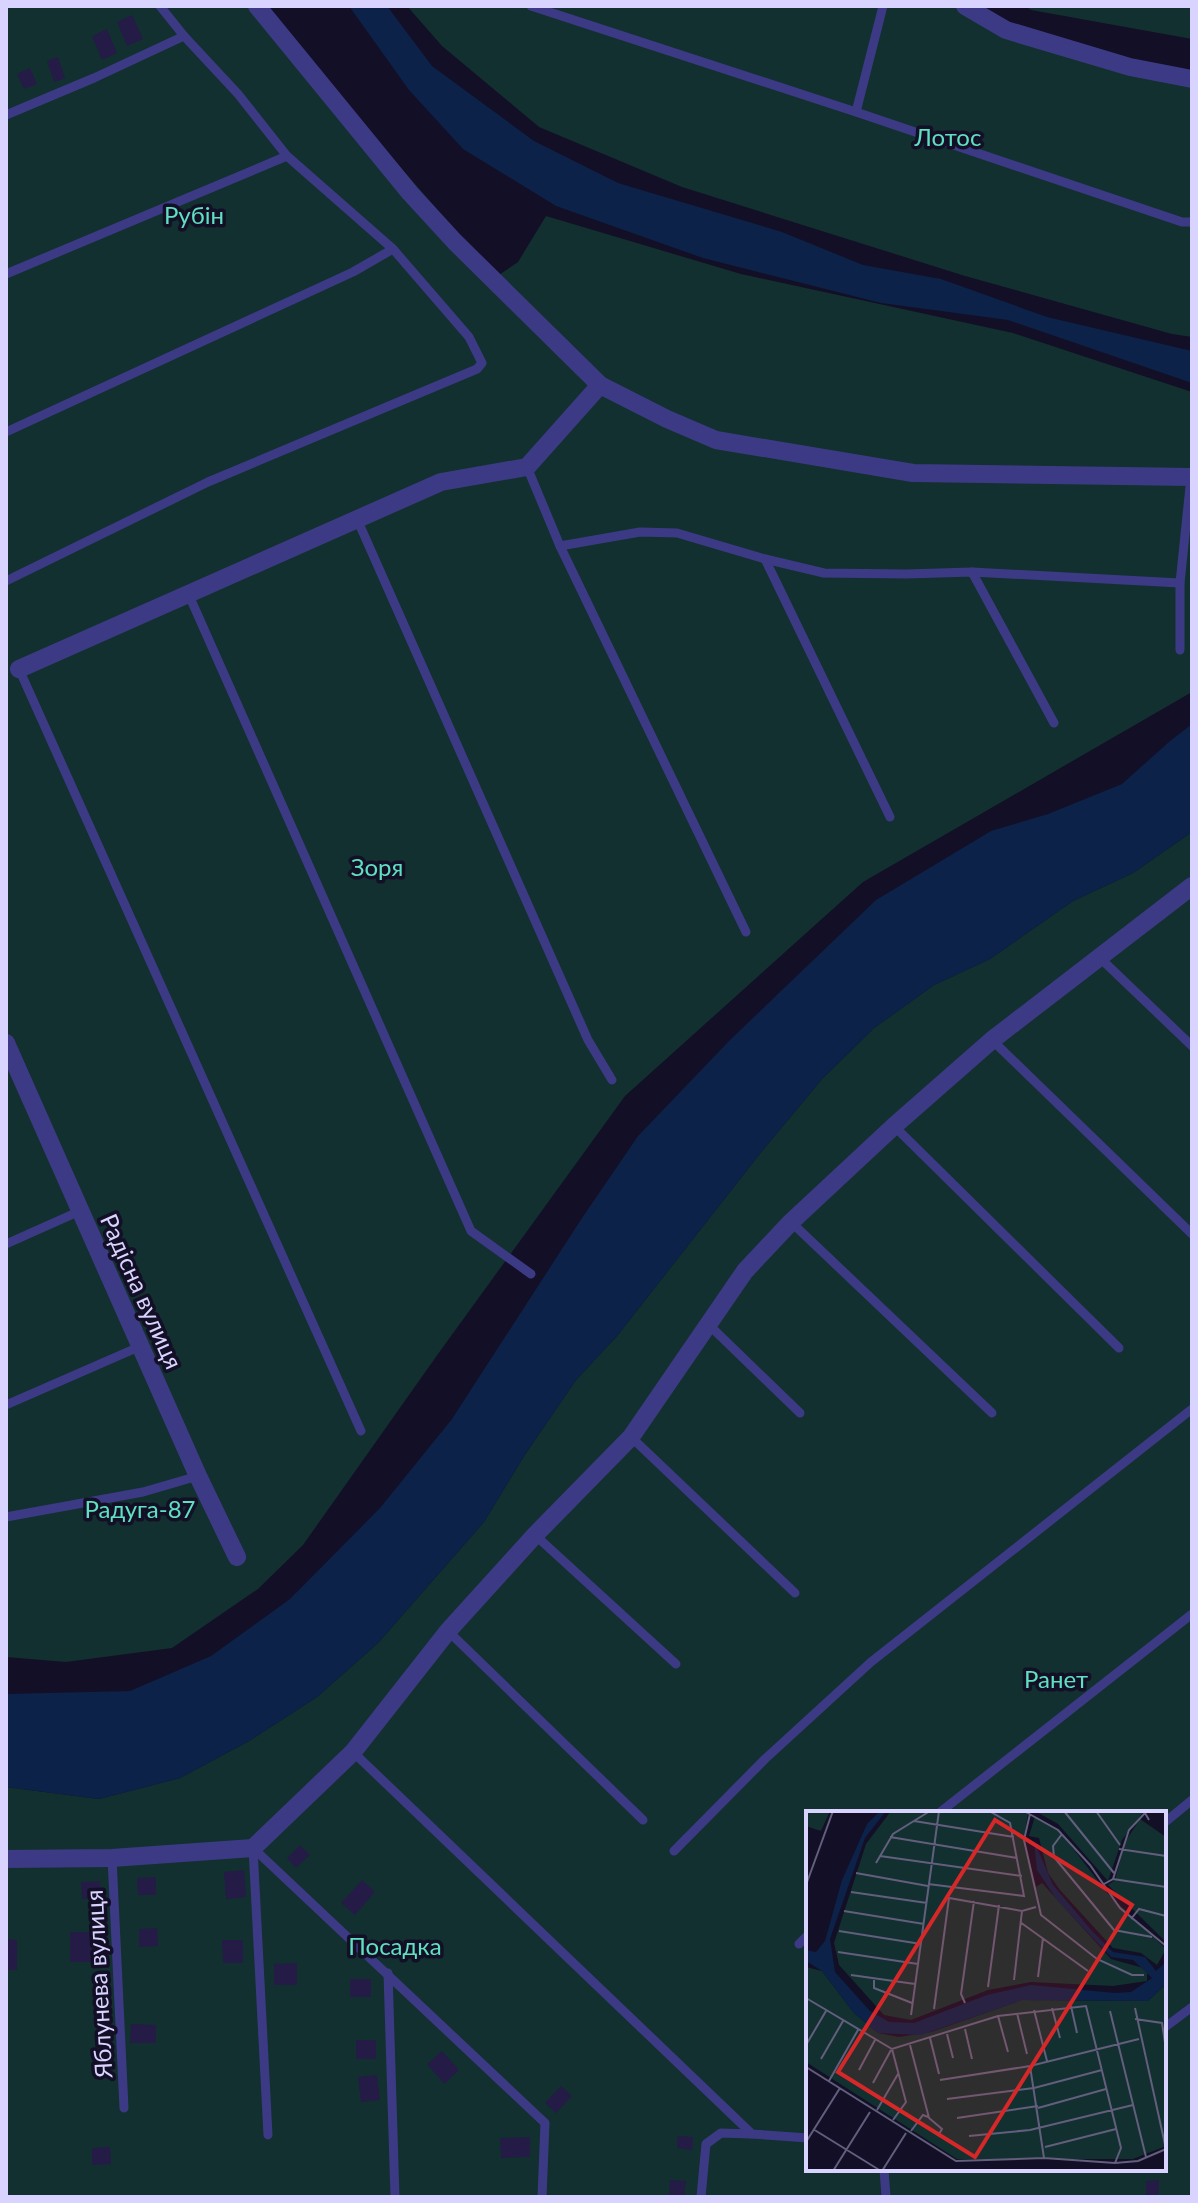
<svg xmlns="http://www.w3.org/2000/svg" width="1198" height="2203" font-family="Lato,sans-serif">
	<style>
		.green { fill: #12302f; fill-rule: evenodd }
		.water { fill: #0c2248 }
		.building { fill: #241b47 }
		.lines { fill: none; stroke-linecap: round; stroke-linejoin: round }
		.lane { stroke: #3d3a85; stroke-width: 9 }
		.street { stroke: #3d3a85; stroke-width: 18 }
		.labels { text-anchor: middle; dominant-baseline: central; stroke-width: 7; stroke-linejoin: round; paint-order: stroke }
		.park-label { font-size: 24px; fill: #5fe0c0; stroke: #130f26 }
		.street-label { font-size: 24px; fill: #d9d4ff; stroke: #130f26 }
		.inset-road { fill: none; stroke: #625e7d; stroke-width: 2 }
		.view { fill: #d62828; fill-opacity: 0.15; stroke: #d62828; stroke-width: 4 }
		.inset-edge { fill: none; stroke: #d9d4ff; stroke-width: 4 }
	</style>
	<rect width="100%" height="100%" fill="#130f26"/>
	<g class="green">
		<path d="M6 6H260L496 277 518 262 546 216 741 274 1013 333 1192 392V692L863 882 625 1096 438 1354 303 1545 258 1589 172 1648 66 1662 6 1657Z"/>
		<path d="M407 6H973L1002 20 1102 56 1192 73V337L1172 334 965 276 682 187 539 127 442 46Z"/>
		<path d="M1025 6H1192V39L1031 10Z"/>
		<path d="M1192 832V2197H6V1787L99 1799 180 1778 249 1741 317 1697 378 1643 484 1522 524 1456 576 1380 617 1336 762 1151 822 1079 874 1028 934 985 990 959 1073 901 1133 873ZM808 1813H1164V2169H808Z"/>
	</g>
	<g class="water">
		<path d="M349 6H387L432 66 534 141 618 183 782 232 863 265 941 279 1047 317 1192 351V383L1008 320 881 303 703 258 556 206 463 149 409 90Z"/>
		<path d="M1192 724V832L1133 873 1073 901 990 959 934 985 874 1028 822 1079 762 1151 617 1336 576 1380 524 1456 484 1522 378 1643 317 1697 249 1741 180 1778 99 1799 6 1787V1694L130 1691 211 1656 290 1599 380 1508 452 1419 582 1218 638 1136 730 1040 876 900 991 831 1048 814 1122 784 1170 741Z"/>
	</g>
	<g class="building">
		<path d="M132 15 143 39 127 46 117 22Z"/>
		<path d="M107 29 117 53 102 60 92 36Z"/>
		<path d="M58 57 65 78 54 82 47 61Z"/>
		<path d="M30 68 37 84 24 89 17 74Z"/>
		<path d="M300 1845 310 1855 296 1868 287 1858Z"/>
		<path d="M244 1870 246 1897 226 1899 224 1872Z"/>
		<path d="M156 1877V1895H138L137 1878Z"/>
		<path d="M362 1880 375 1892 355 1915 341 1903Z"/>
		<path d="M100 1881V1899H82L81 1882Z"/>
		<path d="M157 1928 158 1946 139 1947V1929Z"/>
		<rect x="70" y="1932" width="26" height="30"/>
		<path d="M6 1939 17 1940V1970H6Z"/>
		<path d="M222 1940H243V1963H223Z"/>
		<path d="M297 1963V1985H274V1964Z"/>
		<rect x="350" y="1979" width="21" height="18"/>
		<path d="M131 2024 156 2025V2043H130Z"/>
		<rect x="356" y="2040" width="20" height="19"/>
		<path d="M442 2051 459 2070 444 2084 427 2064Z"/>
		<path d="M377 2075 380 2100 361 2102 358 2077Z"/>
		<path d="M561 2086 572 2096 556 2113 545 2103Z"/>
		<path d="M677 2136 693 2137 692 2150 677 2148Z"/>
		<path d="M530 2137V2157L501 2158 500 2138Z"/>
		<path d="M110 2147 111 2164 92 2165V2148Z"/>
		<path d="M670 2180 686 2181 684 2197H669Z"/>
		<path d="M1159 2180V2194L1146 2195V2181Z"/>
	</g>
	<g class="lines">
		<g class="lane">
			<path d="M531 6 856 112 1182 222H1192"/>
			<path d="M856 112 883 6"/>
			<path d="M6 115 94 78 184 36"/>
			<path d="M6 274 287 156"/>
			<path d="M6 432 353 272 393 249"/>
			<path d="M527 467 560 546 746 932"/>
			<path d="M357 519 588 1040 612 1080"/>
			<path d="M560 546 640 532 677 533 765 559 824 573 906 574 972 572 1180 583"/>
			<path d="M765 559 890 817"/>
			<path d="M972 572 1054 723"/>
			<path d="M6 581 208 482 477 369 482 363 469 337 393 249 287 156 238 94 184 36 160 6"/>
			<path d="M188 593 471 1231 531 1274"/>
			<path d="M1180 650V583L1191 477"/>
			<path d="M19 669 361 1431"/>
			<path d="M1099 957 1192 1046"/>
			<path d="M992 1040 1192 1234"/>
			<path d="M894 1126 1119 1348"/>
			<path d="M791 1222 992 1413"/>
			<path d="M6 1244 80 1211"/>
			<path d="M708 1324 800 1413"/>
			<path d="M6 1405 141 1346"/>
			<path d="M631 1437 795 1593"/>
			<path d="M6 1517 143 1492 198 1476"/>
			<path d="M535 1535 676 1664"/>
			<path d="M448 1631 643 1820"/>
			<path d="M353 1752 752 2134 808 2138"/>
			<path d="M939 1813 1192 1614"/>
			<path d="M1164 1823 1192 1800"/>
			<path d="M253 1848 545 2123 542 2197"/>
			<path d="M253 1848 268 2135"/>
			<path d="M674 1851 765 1759 871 1662 1192 1409"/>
			<path d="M112 1858 124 2108"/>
			<path d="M799 1944 808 1935"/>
			<path d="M388 1973 395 2197"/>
			<path d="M1164 2028 1192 2007"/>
			<path d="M884 2169 886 2197"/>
			<path d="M701 2197 706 2144 721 2133 752 2134"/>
		</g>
		<g class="street">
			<path d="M257 6 410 193 455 242 600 385 667 419 716 440 913 473 1192 477"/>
			<path d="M965 6 1006 30 1130 67 1192 79"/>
			<path d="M19 669 441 482 527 467 600 385"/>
			<path d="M6 1043 198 1476 237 1557"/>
			<path d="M6 1859 112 1858 253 1848 353 1752 448 1631 535 1535 631 1437 745 1271 791 1222 894 1126 992 1040 1192 886"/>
		</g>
	</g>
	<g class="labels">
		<g class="park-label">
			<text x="948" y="136">Лотос</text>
			<text x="194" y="214">Рубін</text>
			<text x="377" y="866">Зоря</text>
			<text x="140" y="1508">Радуга-87</text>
			<text x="1056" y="1678">Ранет</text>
			<text x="395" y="1945">Посадка</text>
		</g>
		<g class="street-label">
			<text transform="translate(142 1291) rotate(66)">Радісна вулиця</text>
			<text transform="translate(98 1984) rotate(-93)">Яблунева вулиця</text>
		</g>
	</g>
	<g transform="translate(806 1811)">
		<rect width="360" height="360" fill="#130f26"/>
		<path d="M0 0H24L15 20 0 15ZM85 0 222 2 218 27 230 76 236 72 305 148 341 158V170L307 175 225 171 182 179 105 209 78 204 33 154 28 132 60 33ZM229 0H338L316 29 302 70 252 13ZM229 5 253 19 302 83 360 138 351 154 335 142 307 137 254 79 242 62 233 27 223 25ZM334 8 360 26V131L302 74 309 69 319 31ZM0 156 16 160 48 202 72 222 93 226 125 221 216 189 342 190 360 173V335L327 348H151L0 251Z" fill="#12302f"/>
		<path d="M74 0H80L59 27 24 128 29 161 64 200 83 211 108 212 181 184 225 174 309 182 325 181 346 167 327 149 305 146 251 89 231 59 228 30 247 74 286 120 307 141 339 146 350 160 360 151V173L342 190 216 189 115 224 72 222 48 202 16 160 0 150V139L10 141 19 130 36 69 61 13Z" fill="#0c2248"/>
		<path class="inset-road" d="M218 0 252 19 284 54 314 97 360 135M258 0 308 62M290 0 314 34M224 3 218 29 235 104 291 148 326 164H338M108 10 208 26M256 23 247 35 248 46 308 119 346 126M84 26 211 47M313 38 360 45M74 45 216 65M70 52 87 23 124 0M50 62 122 75M307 68 360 76M122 73 218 85 204 12 183 0H168M298 73 307 68 323 19 339 2 343 9M0 74 27 0M45 81 121 92M38 100 118 113M325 108 333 98 360 105M214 111 282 160M33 120 115 133M32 141 112 153M45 164 109 173M232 166 237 127M68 167V177L106 192M208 169 216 100M182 176 193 94M0 187 86 238 192 205 280 195 315 337 309 352M159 192 155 183 168 90M265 195 271 222M246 197 254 227M329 197 360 338M128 198 143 87 216 100 230 96M228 199 241 250M304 200 340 346M211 202 221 243M105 204 133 0M192 205 202 241M329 208 356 212 360 238M159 218 166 248M141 223 147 247M124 227 133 263M0 234 20 200M104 234 123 307 136 318 132 325M86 238 100 291 87 309M15 248 37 210M224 255 238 347M0 256 150 350 238 347 309 352 332 350 360 338M53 259 69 229M134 269 224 255 333 228M23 270 52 219M67 272 85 239M141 288 228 277 296 259M232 297 300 278M71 299 92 263M151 307 232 295M7 318 75 360M105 320 117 304 122 306M163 325 224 319 327 294M0 331 34 277M239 336 310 318M27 360 64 301M76 360 100 322"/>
		<path class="view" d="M189 9 326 94 169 346 32 261Z"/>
		<rect width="360" height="360" class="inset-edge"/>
	</g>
	<rect width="1198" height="2203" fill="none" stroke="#d9d4ff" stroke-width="16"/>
</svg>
